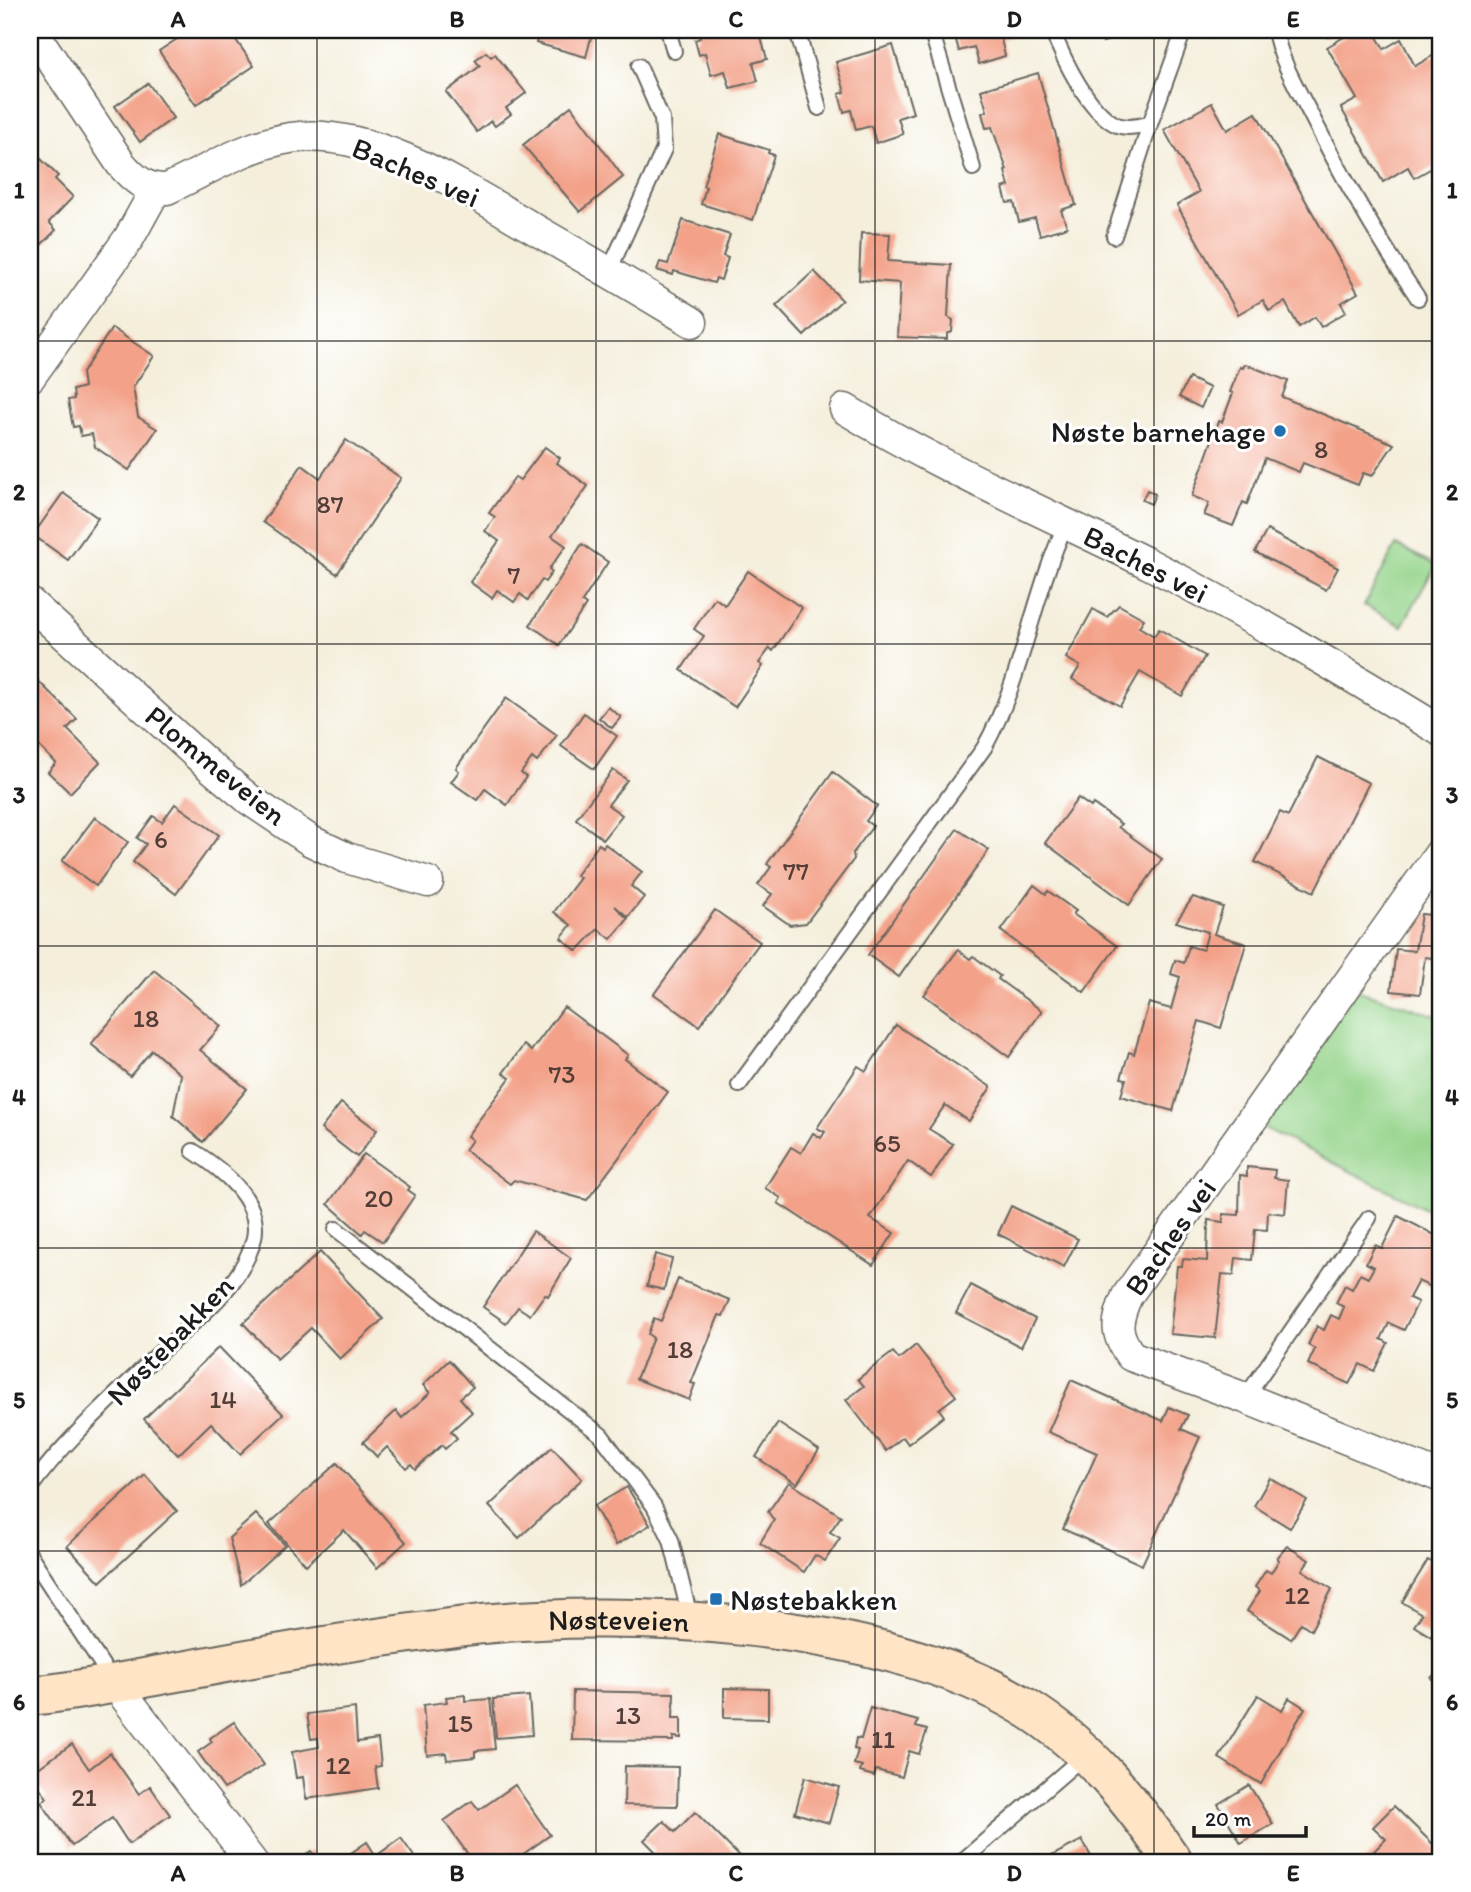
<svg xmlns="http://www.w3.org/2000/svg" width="1471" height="1892" font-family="Itim,sans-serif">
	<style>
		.green { fill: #95d48b; stroke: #587854; stroke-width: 2 }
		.building { fill: #f3a188 }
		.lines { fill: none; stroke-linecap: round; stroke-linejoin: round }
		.service-casing { stroke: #68665f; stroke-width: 18 }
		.minor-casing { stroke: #68665f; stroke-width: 33 }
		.secondary-casing { stroke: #68665f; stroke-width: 42 }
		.service { stroke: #fff; stroke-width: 14 }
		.minor { stroke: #fff; stroke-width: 30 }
		.secondary { stroke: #ffe4c6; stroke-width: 38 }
		.grid { fill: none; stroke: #1c1c1c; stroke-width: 2; stroke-opacity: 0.55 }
		.poi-dot { fill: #1f6fb2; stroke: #fff; stroke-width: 2.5 }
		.labels { text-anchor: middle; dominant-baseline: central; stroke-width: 6; stroke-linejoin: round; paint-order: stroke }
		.number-label { font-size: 26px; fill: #523d37 }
		.street-label { font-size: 30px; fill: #1c1c1c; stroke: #fff }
		.poi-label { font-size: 30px; fill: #1c1c1c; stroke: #fff; text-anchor: end }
		.neatline { fill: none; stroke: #1c1c1c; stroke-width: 2.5 }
		.grid-label { font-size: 23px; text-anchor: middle; font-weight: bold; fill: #1c1c1c }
	</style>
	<rect width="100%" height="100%" fill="#fff"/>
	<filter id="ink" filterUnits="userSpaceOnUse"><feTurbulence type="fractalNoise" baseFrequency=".0143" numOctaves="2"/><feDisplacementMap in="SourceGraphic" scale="14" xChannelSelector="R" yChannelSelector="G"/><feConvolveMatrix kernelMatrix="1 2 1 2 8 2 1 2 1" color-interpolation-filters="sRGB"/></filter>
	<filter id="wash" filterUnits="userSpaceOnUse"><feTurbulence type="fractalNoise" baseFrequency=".00686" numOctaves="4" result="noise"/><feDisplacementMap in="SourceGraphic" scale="28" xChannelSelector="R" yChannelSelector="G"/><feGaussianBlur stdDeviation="1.57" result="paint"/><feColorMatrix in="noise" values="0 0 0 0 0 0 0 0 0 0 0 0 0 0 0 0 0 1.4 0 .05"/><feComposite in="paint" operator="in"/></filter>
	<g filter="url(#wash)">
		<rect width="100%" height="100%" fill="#f4eedb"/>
		<g class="green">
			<path d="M1396 545 1436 565 1402 626 1364 605Z"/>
			<path d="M1356 990 1441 1017V1217L1260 1126Z"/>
		</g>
		<g id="blocks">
			<g class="building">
				<path d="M171 30H229L254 66 196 105 159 51 177 39Z"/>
				<path d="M540 30H593L586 57 536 43Z"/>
				<path d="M698 30H759L767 59 753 63 758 81 730 88 725 71 711 75 705 53 699 55 695 40 700 38Z"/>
				<path d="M953 30H1014L1015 35 1001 39 1005 56 979 64 974 47 959 51Z"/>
				<path d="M1099 30H1128L1129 34 1103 42Z"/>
				<path d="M1305 30H1329L1328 37Z"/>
				<path d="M1356 30H1373L1384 49 1401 39 1415 66 1439 52 1441 55V163L1414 178 1408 167 1383 182 1341 108 1357 99 1327 47Z"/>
				<path d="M893 45 913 113 898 118 903 134 876 143 871 126 856 130 851 110 844 112 839 94 845 92 836 62Z"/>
				<path d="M486 52 491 57 495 54 526 93 506 108 511 114 495 126 491 121 477 132 446 92 480 66 475 60Z"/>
				<path d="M1038 73 1076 205 1061 210 1067 227 1040 235 1035 218 1019 222 1014 202 1007 203 1003 188 1009 186 1005 171 1007 170 992 127 986 128 982 113 987 111 981 90Z"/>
				<path d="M148 83 173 118 140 142 115 106Z"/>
				<path d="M1212 103 1227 130 1256 113 1358 293 1341 303 1346 312 1321 327 1315 317 1299 327 1285 302 1269 311 1263 300 1238 314 1177 205 1199 192 1164 130Z"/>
				<path d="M571 106 623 177 580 212 523 145Z"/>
				<path d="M719 134 769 150 768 153 774 155 753 220 701 204 706 187 703 186Z"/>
				<path d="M30 148 58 176 55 179 73 197 49 222 56 230 30 256Z"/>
				<path d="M683 220 730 235 723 256 728 258 721 280 716 278 714 283 674 271 673 275 657 270 660 262 668 264Z"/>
				<path d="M861 233 890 234 888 261 951 265 948 317 953 320 952 332 947 334V339L897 337 900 283 859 280Z"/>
				<path d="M814 271 842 300 804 336 776 306Z"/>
				<path d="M112 328 154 356 133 387 138 417 157 429 129 470 95 447 92 434 81 436 79 426 73 427 68 400 74 399 73 390 84 387 82 373Z"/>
				<path d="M1245 364 1288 381 1282 397 1394 444 1372 476 1363 473 1358 485 1303 463 1299 472 1265 458 1247 504 1243 502 1233 526 1204 515 1209 503 1192 496 1219 421 1222 422 1233 393 1230 392 1240 367 1243 368Z"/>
				<path d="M1189 378 1210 388 1201 408 1179 397Z"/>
				<path d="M346 440 401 478 337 574 263 522 302 465 320 478Z"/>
				<path d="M545 447 560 458 557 463 588 486 552 536 566 546 549 569 552 572 545 582 542 580 528 600 520 594 514 602 497 590 492 598 470 582 499 541 485 531 495 517 489 513 515 477 520 480Z"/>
				<path d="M1147 490 1155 494 1151 504 1142 500Z"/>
				<path d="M63 493 98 518 68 560 33 535Z"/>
				<path d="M1267 530 1338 568 1326 590 1255 552Z"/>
				<path d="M582 544 608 562 582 602 586 605 559 645 530 625Z"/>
				<path d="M748 571 802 608 773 651 770 648 759 663 763 666 735 707 681 670 704 636 694 629 715 598 725 605Z"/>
				<path d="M1119 605 1144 619 1139 627 1154 636 1159 629 1205 656 1182 696 1140 672 1120 706 1072 679 1080 666 1066 658 1093 609 1107 617Z"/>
				<path d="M30 673 77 719 67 729 100 762 70 793 48 772 56 763 30 737Z"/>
				<path d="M506 698 557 735 537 762 532 758 521 773 526 777 507 805 485 789 477 800 451 782 459 771 456 768Z"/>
				<path d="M608 707 621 717 612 728 599 718Z"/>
				<path d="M584 713 617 736 594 769 561 746Z"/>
				<path d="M1318 757 1369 783 1314 892 1255 862 1280 812 1288 816Z"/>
				<path d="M613 770 627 780 608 805 622 815 603 839 576 819Z"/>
				<path d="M833 772 877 806 866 821 873 826 853 853 854 859 806 923 790 925 763 906 772 894 758 885 771 867 767 864Z"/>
				<path d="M1078 798 1091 807 1093 804 1121 824 1118 827 1162 859 1129 905 1045 843Z"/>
				<path d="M175 804 219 835 176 894 133 862 146 844 137 838 153 816 162 822Z"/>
				<path d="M95 817 128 842 96 886 62 861Z"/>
				<path d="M957 829 989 850 899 977 868 955Z"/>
				<path d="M599 844 603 847 605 844 642 872 631 886 644 897 628 917 615 906 628 919 611 939 598 929 577 951 561 938 571 925 554 912 580 878 576 875Z"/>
				<path d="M1034 885 1046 894 1048 891 1076 911 1073 914 1117 946 1084 992 1001 931Z"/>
				<path d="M1193 897 1223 907 1214 934 1246 944 1221 1028 1199 1021 1173 1111 1121 1096 1126 1079 1121 1078 1129 1052 1134 1054 1149 1003 1171 1009 1180 977 1171 974 1175 960 1184 963 1189 946 1203 950 1208 932 1176 922Z"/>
				<path d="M715 910 760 942 699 1026 654 994Z"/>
				<path d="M1421 914 1441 916V959L1425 957 1420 994 1391 991 1396 949 1415 951Z"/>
				<path d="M958 950 970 959 973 956 1000 976 998 979 1042 1011 1009 1057 924 995Z"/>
				<path d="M154 970 221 1026 200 1050 247 1089 203 1142 173 1116 181 1075 152 1050 130 1076 91 1044Z"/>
				<path d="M564 1007 628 1055 625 1059 668 1092 587 1200 514 1180 510 1184 465 1150 472 1140 467 1136 510 1078 503 1073 524 1045 531 1051Z"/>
				<path d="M896 1025 991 1087 969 1121 945 1105 929 1129 953 1144 931 1177 908 1161 870 1218 894 1233 873 1265 778 1203 781 1198 765 1188 791 1147 801 1153 813 1133 821 1138 825 1132 817 1128 858 1066 866 1071Z"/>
				<path d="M341 1103 377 1130 357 1157 321 1129Z"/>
				<path d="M364 1154 410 1187 408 1190 415 1195 383 1242 365 1230 362 1234 328 1204Z"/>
				<path d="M1247 1167 1275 1170 1274 1178 1288 1180 1285 1214 1268 1212 1267 1230 1255 1229 1252 1260 1236 1258 1234 1275 1222 1274 1215 1338 1170 1334 1177 1266H1182L1183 1259 1207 1261 1208 1220 1223 1222V1214L1239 1215 1240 1175 1247 1176Z"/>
				<path d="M1011 1206 1078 1239 1064 1267 998 1234Z"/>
				<path d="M1398 1216 1441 1238V1271L1433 1288 1418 1281 1409 1298 1418 1302 1404 1330 1389 1323 1381 1339 1388 1343 1374 1371 1360 1364 1349 1384 1308 1364 1315 1349 1308 1345 1317 1326 1324 1330 1331 1315 1339 1319 1344 1307 1336 1303 1345 1285 1352 1289 1360 1274 1368 1278 1374 1267 1366 1263 1375 1245 1382 1248Z"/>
				<path d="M533 1231 571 1258 548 1296 545 1294 530 1315 518 1307 506 1323 483 1307Z"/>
				<path d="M320 1252 383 1319 340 1359 311 1328 277 1359 243 1323Z"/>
				<path d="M655 1254 672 1259 664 1290 647 1286Z"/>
				<path d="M678 1279 730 1300 723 1316 719 1315 691 1383 695 1384 689 1400 636 1379 653 1338 648 1334 654 1318 661 1321Z"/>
				<path d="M971 1285 1035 1319 1021 1347 956 1313Z"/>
				<path d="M916 1345 956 1396 939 1409 944 1416 908 1444 903 1437 886 1451 846 1400 864 1386 858 1379 893 1352 899 1359Z"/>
				<path d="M219 1347 283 1414 240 1454 211 1423 178 1455 144 1419Z"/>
				<path d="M449 1360 473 1387 460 1398 472 1412 451 1431 457 1438 445 1449 442 1445 415 1469 411 1464 406 1468 387 1447 377 1457 363 1442 396 1411 402 1418 430 1393 423 1385Z"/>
				<path d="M1071 1380 1163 1421 1169 1407 1188 1415 1181 1429 1200 1437 1142 1565 1063 1529 1097 1453 1048 1432Z"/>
				<path d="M778 1423 819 1450 797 1484 756 1457Z"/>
				<path d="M552 1447 582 1479 519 1538 489 1506Z"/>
				<path d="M337 1463 406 1542 377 1568 344 1530 306 1565 269 1524Z"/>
				<path d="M145 1475 177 1511 100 1582 67 1546Z"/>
				<path d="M1270 1478 1307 1500 1290 1528 1254 1506Z"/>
				<path d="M789 1482 841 1516 830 1532 840 1538 825 1561 815 1555 804 1572 760 1543 774 1520 768 1512Z"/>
				<path d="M627 1487 650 1525 616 1545 594 1506Z"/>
				<path d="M256 1514 285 1545 241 1585 229 1538Z"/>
				<path d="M1287 1546 1309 1560 1302 1570 1332 1589 1311 1630 1301 1623 1291 1639 1247 1611 1260 1591 1255 1587 1266 1570 1271 1573 1279 1560 1277 1558Z"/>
				<path d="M1428 1560 1441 1568V1629L1435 1639 1414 1626 1422 1614 1402 1602Z"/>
				<path d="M1441 1668V1688L1431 1678Z"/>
				<path d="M724 1688 768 1689V1719L724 1718Z"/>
				<path d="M573 1691 674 1693 673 1718H681V1738L673 1737V1741L572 1740Z"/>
				<path d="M465 1695V1701L490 1699 495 1749 475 1751V1757L447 1760 446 1753 427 1755 423 1705 447 1702 446 1697Z"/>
				<path d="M1258 1695 1282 1710 1289 1698 1305 1708 1261 1784 1219 1758Z"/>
				<path d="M529 1696 532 1735 496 1738 493 1699Z"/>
				<path d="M355 1708 357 1742 378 1739 381 1766 375 1767 378 1788 306 1799 303 1777 296 1778 292 1752 319 1747 318 1738 311 1739 307 1714Z"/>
				<path d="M870 1708 918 1721 916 1727 927 1730 919 1754 909 1751 902 1777 876 1770 874 1776 860 1772 862 1766 854 1764 858 1750 854 1749 856 1738 861 1739Z"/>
				<path d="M234 1722 264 1765 224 1789 198 1752 212 1742 210 1738Z"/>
				<path d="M72 1744 89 1769 110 1753 139 1794 150 1786 170 1815 129 1844 112 1818 72 1846 41 1802 47 1798 30 1774Z"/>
				<path d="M625 1766 678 1767 677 1806 624 1805Z"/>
				<path d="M805 1777 839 1787 829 1823 795 1813Z"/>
				<path d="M515 1785 550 1835 512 1862H453L467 1853 444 1821 472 1801 479 1810Z"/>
				<path d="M1249 1785 1273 1824 1241 1843 1218 1804Z"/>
				<path d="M1394 1806 1441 1852V1862H1363L1386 1839 1373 1827Z"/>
				<path d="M695 1812 740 1857 735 1862H644L655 1851 644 1840 664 1821 675 1832Z"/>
				<path d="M401 1838 418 1862H338L367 1842 376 1856Z"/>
				<path d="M1082 1840 1094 1862H1040Z"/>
				<path d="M311 1851 319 1862H295Z"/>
			</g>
		</g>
	</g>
	<g filter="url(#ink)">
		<use href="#blocks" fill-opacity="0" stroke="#68665f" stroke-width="2"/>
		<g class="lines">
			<g class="service-casing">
				<g id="service">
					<path d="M668 30 674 51"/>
					<path d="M797 30 819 108"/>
					<path d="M931 30 973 168"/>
					<path d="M1052 30C1063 58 1088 112 1117 125 1127 129 1139 126 1150 124L1184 30"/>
					<path d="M1275 30C1280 60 1296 86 1310 113 1342 177 1378 239 1418 298"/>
					<path d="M1114 236 1150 124"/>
					<path d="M609 271 664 149 662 119 639 66"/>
					<path d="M739 1085 984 748C1023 678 1032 597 1066 524"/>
					<path d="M336 1229 601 1435 654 1506 671 1540 691 1621"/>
					<path d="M1245 1398 1369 1218"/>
					<path d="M30 1488C65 1440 113 1398 156 1356 192 1323 242 1288 254 1238 262 1200 220 1168 193 1151"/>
					<path d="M30 1555 112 1680"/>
					<path d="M224 1862 242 1848"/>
					<path d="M961 1862 1085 1755"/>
				</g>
			</g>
			<g class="minor-casing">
				<g id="minor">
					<path d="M32 30 121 164C134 179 146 190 167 189 206 171 246 145 290 138 371 126 464 188 531 227 585 258 639 290 692 322"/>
					<path d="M30 377 129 238 156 189"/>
					<path d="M845 409C943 469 1049 514 1151 565 1251 616 1346 673 1441 731"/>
					<path d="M30 603 207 764 250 800 311 841 347 858 428 882"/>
					<path d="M1441 852 1127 1296C1116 1321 1114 1333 1131 1356L1245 1398 1441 1477"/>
					<path d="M115 1684 252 1862"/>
				</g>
			</g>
			<g class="secondary-casing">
				<g id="secondary">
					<path id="s1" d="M30 1696C83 1691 135 1679 188 1670 277 1653 368 1638 457 1627 619 1606 884 1620 1025 1707 1087 1745 1133 1802 1173 1862"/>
				</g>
			</g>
			<use href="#service" class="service"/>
			<use href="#minor" class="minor"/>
			<use href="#secondary" class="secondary"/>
		</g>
	</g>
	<path class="grid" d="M317 30V1862M596 30V1862M875 30V1862M1154 30V1862M30 341H1441M30 644H1441M30 946H1441M30 1248H1441M30 1551H1441"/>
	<g class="poi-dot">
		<circle cx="1280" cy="431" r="7"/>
		<rect x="709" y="1592" width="14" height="14" rx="3.5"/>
	</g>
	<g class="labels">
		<g class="number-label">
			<text x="1321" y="449">8</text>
			<text x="330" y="504">87</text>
			<text x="514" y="575">7</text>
			<text x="161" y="839">6</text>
			<text x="796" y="871">77</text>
			<text x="146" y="1018">18</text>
			<text x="562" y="1074">73</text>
			<text x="887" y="1143">65</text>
			<text x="379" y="1198">20</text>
			<text x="680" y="1349">18</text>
			<text x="223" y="1399">14</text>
			<text x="1297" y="1595">12</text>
			<text x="628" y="1715">13</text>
			<text x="460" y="1723">15</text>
			<text x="883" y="1739">11</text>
			<text x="338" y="1765">12</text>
			<text x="84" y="1797">21</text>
		</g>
		<g class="street-label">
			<text transform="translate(416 172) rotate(23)">Baches vei</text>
			<text transform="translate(1146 564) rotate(27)">Baches vei</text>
			<text transform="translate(216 765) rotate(39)">Plommeveien</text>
			<text transform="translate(1170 1237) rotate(-55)">Baches vei</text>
			<text transform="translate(170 1340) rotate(-46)">Nøstebakken</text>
			<text stroke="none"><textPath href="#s1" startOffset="595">Nøsteveien</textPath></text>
		</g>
		<g class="poi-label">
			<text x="1266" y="431">Nøste barnehage</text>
			<text x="730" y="1599" text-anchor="start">Nøstebakken</text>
		</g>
	</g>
	<rect width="1471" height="1892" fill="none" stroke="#fff" stroke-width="77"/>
	<path d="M1194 1826v10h112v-10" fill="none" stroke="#1c1c1c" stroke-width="3.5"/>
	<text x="1205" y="1826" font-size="21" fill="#1c1c1c" stroke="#ffffff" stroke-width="5" paint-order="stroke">20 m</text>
	<rect x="38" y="38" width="1394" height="1816" class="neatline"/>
	<g class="grid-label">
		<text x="178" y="27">A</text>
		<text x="457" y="27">B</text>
		<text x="736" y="27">C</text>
		<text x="1014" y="27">D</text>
		<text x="1293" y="27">E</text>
		<text x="19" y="198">1</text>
		<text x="1452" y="198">1</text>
		<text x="19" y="500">2</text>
		<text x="1452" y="500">2</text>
		<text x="19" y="803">3</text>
		<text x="1452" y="803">3</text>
		<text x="19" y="1105">4</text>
		<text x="1452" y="1105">4</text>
		<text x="19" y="1408">5</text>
		<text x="1452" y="1408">5</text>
		<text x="19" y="1710">6</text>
		<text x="1452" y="1710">6</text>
		<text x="178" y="1881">A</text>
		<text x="457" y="1881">B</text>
		<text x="736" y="1881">C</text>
		<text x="1014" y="1881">D</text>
		<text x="1293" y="1881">E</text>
	</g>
</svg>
